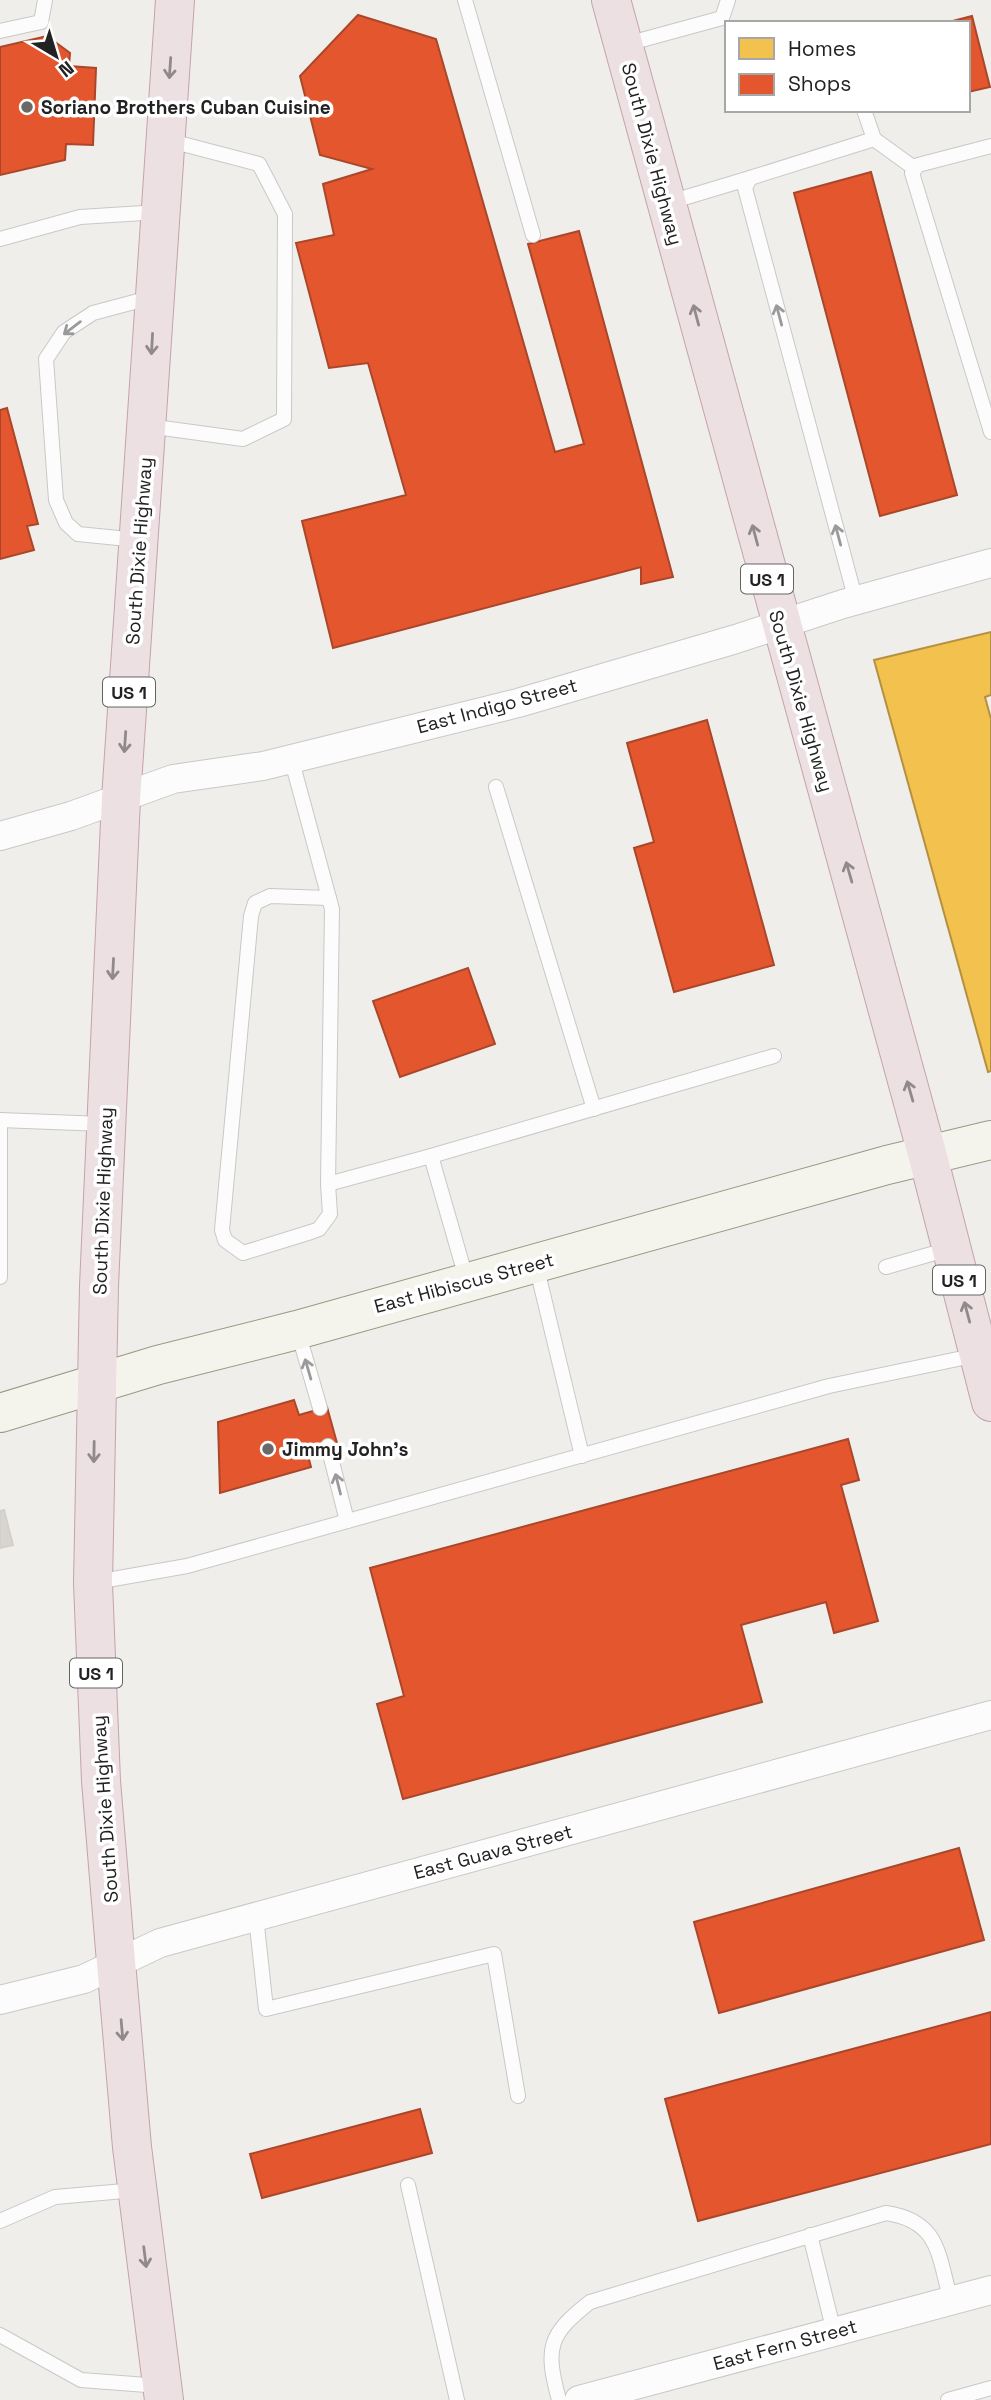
<svg xmlns="http://www.w3.org/2000/svg" width="991" height="2400" font-family="'Space Grotesk',sans-serif">
	<style>
		.homes { fill: #f2c14e; stroke: #b49141; stroke-width: 2 }
		.shops { fill: #e4572e; stroke: #aa472a; stroke-width: 2 }
		.building { fill: #d7d4d2; stroke: #d3d0cc; stroke-width: 2 }
		.lines { fill: none; stroke-linecap: round; stroke-linejoin: round }
		.lane-casing { stroke: #c9c8c7; stroke-width: 16 }
		.street-casing { stroke: #c9c8c7; stroke-width: 30 }
		.secondary-casing { stroke: #999a82; stroke-width: 40 }
		.highway-casing { stroke: #c5a2ac; stroke-width: 40 }
		.lane { stroke: #fdfcfc; stroke-width: 14 }
		.street { stroke: #fdfcfc; stroke-width: 28 }
		.secondary { stroke: #f4f4ed; stroke-width: 38 }
		.highway { stroke: #ece0e2; stroke-width: 38 }
		.oneway { stroke: #918a8c }
		.oneway2 { stroke: #9a9a9a }
		.poi-dot { fill: #6a6968; stroke: #fff; stroke-width: 2.5 }
		.labels { text-anchor: middle; dominant-baseline: central; stroke-width: 7; stroke-linejoin: round; paint-order: stroke }
		.shield { fill: #fff; stroke: #646464; stroke-width: 2 }
		.shield-label { font-size: 18px; font-weight: bold; fill: #222 }
		.poi-label { font-size: 19px; font-weight: bold; fill: #222; stroke: #fff; text-anchor: start }
		.street-label { font-size: 19px; fill: #222; stroke: #fff }
	</style>
	<rect width="100%" height="100%" fill="#f0eeeb"/>
	<path class="homes" d="M991 632V695L985 697 991 719V1071L988 1072 874 660Z"/>
	<g class="shops">
		<path d="M358 15 436 39 555 452 584 444 528 244 579 231 673 577 641 584V567L333 648 302 521 406 495 368 363 329 368 296 243 334 235 323 184 372 169 320 155 300 76Z"/>
		<path d="M972 16 990 87 968 92V23H945Z"/>
		<path d="M47 36 70 53 69 66 96 68 93 145 66 144 65 160 0 175V47Z"/>
		<path d="M871 172 957 495 880 516 794 193Z"/>
		<path d="M7 408 38 524 27 526 34 550 0 559V410Z"/>
		<path d="M707 720 774 965 674 992 634 848 654 842 627 743Z"/>
		<path d="M468 968 495 1044 400 1077 373 1001Z"/>
		<path d="M294 1400 299 1415 327 1407 337 1443 307 1452 311 1467 220 1493 218 1422Z"/>
		<path d="M848 1439 859 1480 841 1485 878 1621 834 1633 826 1602 741 1625 762 1702 403 1799 377 1704 404 1696 370 1568Z"/>
		<path d="M959 1848 984 1940 719 2013 694 1922Z"/>
		<path d="M991 2012V2144L698 2221 665 2099Z"/>
		<path d="M420 2109 432 2153 262 2198 250 2154Z"/>
	</g>
	<path class="building" d="M4 1510 13 1545 0 1548V1511Z"/>
	<g class="lines">
		<g class="lane-casing">
			<g id="lane">
				<path d="M465 0 533 235"/>
				<path d="M0 31 41 22 45 0"/>
				<path d="M623 45 722 18 728 0"/>
				<path d="M864 110 874 139 914 168"/>
				<path d="M991 146 918 165 912 173 991 432"/>
				<path d="M667 203 750 178"/>
				<path d="M0 239 80 217 159 212"/>
				<path d="M148 426 243 439 284 419 285 214 259 164 167 140"/>
				<path d="M138 540 78 534 66 523 56 500 46 359 64 332 93 313 153 297"/>
				<path d="M856 601 745 188 750 178 874 139"/>
				<path d="M291 758 332 909 328 1184 431 1156 467 1281"/>
				<path d="M496 787 594 1109"/>
				<path d="M0 1120 103 1124"/>
				<path d="M431 1156 774 1056"/>
				<path d="M328 1184 330 1214 319 1229 311 1232 243 1253 225 1240 222 1230 251 916 255 903 270 896 329 898"/>
				<path d="M536 1265 582 1456"/>
				<path d="M886 1267 949 1249"/>
				<path d="M0 1277V1120"/>
				<path d="M298 1332 320 1408"/>
				<path d="M328 1446 347 1521"/>
				<path d="M96 1582 187 1566 829 1386 977 1355"/>
				<path d="M256 1917 266 2009 494 1954 518 2096"/>
				<path d="M408 2185 457 2400"/>
				<path d="M0 2221 55 2197 136 2190"/>
				<path d="M810 2235 834 2332"/>
				<path d="M0 2335 81 2380 160 2386"/>
				<path d="M559 2400C545 2348 548 2335 590 2302L886 2213C940 2221 938 2255 951 2301"/>
				<path d="M948 2400 991 2388"/>
			</g>
		</g>
		<g class="street-casing">
			<g id="street">
				<path d="M0 836 71 816 173 779 263 766 518 703 736 639 843 604 991 563"/>
				<path d="M0 2000 84 1979 160 1943 991 1715"/>
				<path d="M579 2400 991 2290"/>
			</g>
		</g>
		<g class="secondary-casing">
			<path id="secondary" d="M0 1413 158 1365 297 1330 887 1165 991 1140"/>
		</g>
		<g class="highway-casing">
			<g id="highway">
				<path d="M611 0 928 1157 991 1402"/>
				<path d="M164 2400 132 2147 116 1962 101 1781 93 1583 99 1286 121 799 175 0"/>
			</g>
		</g>
		<use href="#lane" class="lane"/>
		<use href="#street" class="street"/>
		<use href="#secondary" class="secondary"/>
		<use href="#highway" class="highway"/>
	</g>
	<defs><path id="oneway-shaft" d="M-6 0H5M1.5-3L5.5 0L1.5 3" fill="none" stroke-width="1.6" stroke-linecap="round" stroke-linejoin="round" transform="scale(1.75)"/></defs>
	<g class="oneway">
		<use href="#oneway-shaft" transform="translate(170 68) rotate(94)"/>
		<use href="#oneway-shaft" transform="translate(696 315) rotate(-105)"/>
		<use href="#oneway-shaft" transform="translate(152 344) rotate(93)"/>
		<use href="#oneway-shaft" transform="translate(755 535) rotate(-105)"/>
		<use href="#oneway-shaft" transform="translate(125 742) rotate(94)"/>
		<use href="#oneway-shaft" transform="translate(849 872) rotate(-106)"/>
		<use href="#oneway-shaft" transform="translate(113 969) rotate(93)"/>
		<use href="#oneway-shaft" transform="translate(910 1091) rotate(-106)"/>
		<use href="#oneway-shaft" transform="translate(967 1312) rotate(-105)"/>
		<use href="#oneway-shaft" transform="translate(94 1452) rotate(91)"/>
		<use href="#oneway-shaft" transform="translate(122 2030) rotate(85)"/>
		<use href="#oneway-shaft" transform="translate(145 2257) rotate(83)"/>
	</g>
	<g class="oneway2">
		<use href="#oneway-shaft" transform="translate(779 315) rotate(-105)"/>
		<use href="#oneway-shaft" transform="translate(72 328) rotate(143)"/>
		<use href="#oneway-shaft" transform="translate(838 535) rotate(-105)"/>
		<use href="#oneway-shaft" transform="translate(308 1369) rotate(-106)"/>
		<use href="#oneway-shaft" transform="translate(338 1484) rotate(-104)"/>
	</g>
	<g class="poi-dot">
		<circle cx="27" cy="107" r="7"/>
		<circle cx="268" cy="1449" r="7"/>
	</g>
	<g class="labels">
		<g class="shield">
			<rect x="741" y="564.5" width="52" height="29" rx="5"/>
			<rect x="103" y="677.5" width="52" height="29" rx="5"/>
			<rect x="933" y="1265.5" width="52" height="29" rx="5"/>
			<rect x="70" y="1658.5" width="52" height="29" rx="5"/>
		</g>
		<g class="shield-label">
			<text x="767" y="579">US 1</text>
			<text x="129" y="692">US 1</text>
			<text x="959" y="1280">US 1</text>
			<text x="96" y="1673">US 1</text>
		</g>
		<g class="poi-label">
			<text x="41" y="107">Soriano Brothers Cuban Cuisine</text>
			<text x="282" y="1449">Jimmy John's</text>
		</g>
		<g class="street-label">
			<text transform="translate(652 154) rotate(75)">South Dixie Highway</text>
			<text transform="translate(139 551) rotate(-86)">South Dixie Highway</text>
			<text transform="translate(801 701) rotate(74)">South Dixie Highway</text>
			<text transform="translate(497 706) rotate(-15)">East Indigo Street</text>
			<text transform="translate(103 1201) rotate(-88)">South Dixie Highway</text>
			<text transform="translate(464 1283) rotate(-15)">East Hibiscus Street</text>
			<text transform="translate(105 1809) rotate(-94)">South Dixie Highway</text>
			<text transform="translate(493 1852) rotate(-15)">East Guava Street</text>
			<text transform="translate(785 2345) rotate(-15)">East Fern Street</text>
		</g>
	</g>
	<rect x="725" y="21" width="245" height="91" fill="#ffffff" stroke="#a7a7a7" stroke-width="2"/>
	<rect x="739" y="38" width="35" height="21" fill="#f2c14e" stroke="#a7a7a7" stroke-width="2"/>
	<text x="788" y="56" font-size="21" fill="#222222">Homes</text>
	<rect x="739" y="74" width="35" height="21" fill="#e4572e" stroke="#a7a7a7" stroke-width="2"/>
	<text x="788" y="91" font-size="21" fill="#222222">Shops</text>
	<g transform="translate(56 56) rotate(142)" stroke="#ffffff" stroke-width="5" paint-order="stroke">
	<path d="M0-5L12 26L0 18L-12 26Z" fill="#222222"/>
	<text y="-10" font-size="19" font-weight="bold" text-anchor="middle" fill="#222222">N</text>
	</g>
</svg>
